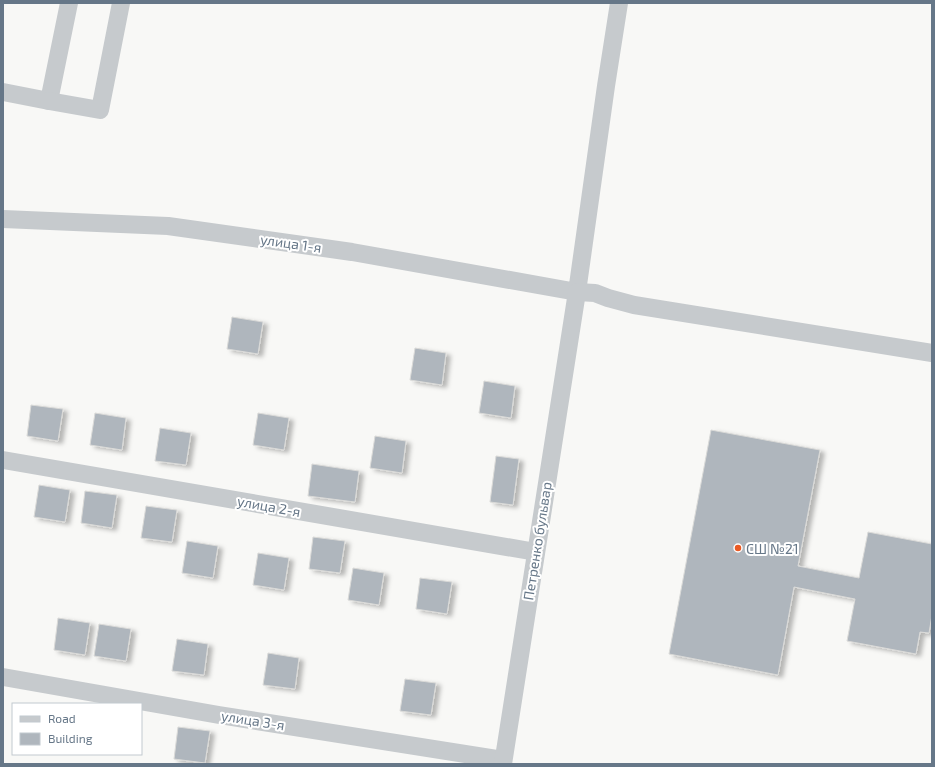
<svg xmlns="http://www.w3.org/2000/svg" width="935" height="767" font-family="'Exo 2',sans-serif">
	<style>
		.building { fill: #afb6bd; stroke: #dadad8; filter: url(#shadow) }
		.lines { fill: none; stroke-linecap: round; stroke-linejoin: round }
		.minor { stroke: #c6cacd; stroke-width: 18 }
		.poi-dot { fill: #ea5a24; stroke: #fff; stroke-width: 1.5 }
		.labels { text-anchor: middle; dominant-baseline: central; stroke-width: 4; stroke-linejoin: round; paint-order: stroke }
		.street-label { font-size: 14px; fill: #678; stroke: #fff }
		.poi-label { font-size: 14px; fill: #678; stroke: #fff; text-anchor: start }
	</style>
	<defs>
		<filter id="shadow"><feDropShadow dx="4.5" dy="2.5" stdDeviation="2" flood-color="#0004"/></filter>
	</defs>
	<rect width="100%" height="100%" fill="#f8f8f6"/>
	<g class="building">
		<path d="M232 317 263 322 258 354 227 349Z"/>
		<path d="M415 348 446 353 442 385 410 380Z"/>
		<path d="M484 381 515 386 511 418 479 413Z"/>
		<path d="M31 405 63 409 58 441 27 436Z"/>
		<path d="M95 413 126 418 122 450 90 445Z"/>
		<path d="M258 413 289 418 284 450 253 445Z"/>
		<path d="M160 428 191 433 186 465 155 461Z"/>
		<path d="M711 430 820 450 798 566 859 578 868 532 932 544V615L929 633 920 632 916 654 847 641 855 599 794 587 778 675 669 654Z"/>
		<path d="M375 436 406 441 402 473 370 468Z"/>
		<path d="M496 456 519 459 513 505 490 502Z"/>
		<path d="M312 464 359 471 355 502 308 496Z"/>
		<path d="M39 485 70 490 65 522 34 517Z"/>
		<path d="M85 491 117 495 112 528 81 523Z"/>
		<path d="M146 506 177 510 172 542 141 538Z"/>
		<path d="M313 537 345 541 340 573 309 569Z"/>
		<path d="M187 541 218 546 213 578 182 573Z"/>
		<path d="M258 553 289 558 284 590 253 585Z"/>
		<path d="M353 568 384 573 379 605 348 600Z"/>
		<path d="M420 578 452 582 447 614 416 609Z"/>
		<path d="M58 618 90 623 85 655 54 650Z"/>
		<path d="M99 624 131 629 126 661 94 656Z"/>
		<path d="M177 639 208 644 204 675 172 671Z"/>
		<path d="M268 653 299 658 295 689 263 685Z"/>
		<path d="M405 679 436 683 431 715 400 711Z"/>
		<path d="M178 727 210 731 205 763 174 759Z"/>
	</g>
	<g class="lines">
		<g class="minor">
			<path d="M3 92 49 101 69 3"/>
			<path d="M49 101 100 110 121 3"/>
			<path d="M3 219 168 226 352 252 577 292 606 86 619 3"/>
			<path d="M3 460 536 552"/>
			<path d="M3 677 219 715 503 760"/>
			<path d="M503 764 577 292 595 293 608 298 634 305 932 353"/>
		</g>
	</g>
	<circle class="poi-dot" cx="738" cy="548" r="4"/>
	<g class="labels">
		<g class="street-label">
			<text transform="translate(291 243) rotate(8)">улица 1-я</text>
			<text transform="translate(269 506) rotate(10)">улица 2-я</text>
			<text transform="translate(537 541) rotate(-81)">Петренко бульвар</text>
			<text transform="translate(253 720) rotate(9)">улица 3-я</text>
		</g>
		<g class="poi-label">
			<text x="746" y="548">СШ №21</text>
		</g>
	</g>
	<rect width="935" height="767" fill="none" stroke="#667788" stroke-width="8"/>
	<rect x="12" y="703" width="130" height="52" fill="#ffffff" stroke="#c2c9cf"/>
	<rect x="20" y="716" width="20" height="6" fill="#c6cacd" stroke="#c2c9cf"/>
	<text x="48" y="723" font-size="12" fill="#667788">Road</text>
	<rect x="20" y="733" width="20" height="12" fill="#afb6bd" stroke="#c2c9cf"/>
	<text x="48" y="743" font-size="12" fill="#667788">Building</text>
</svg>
